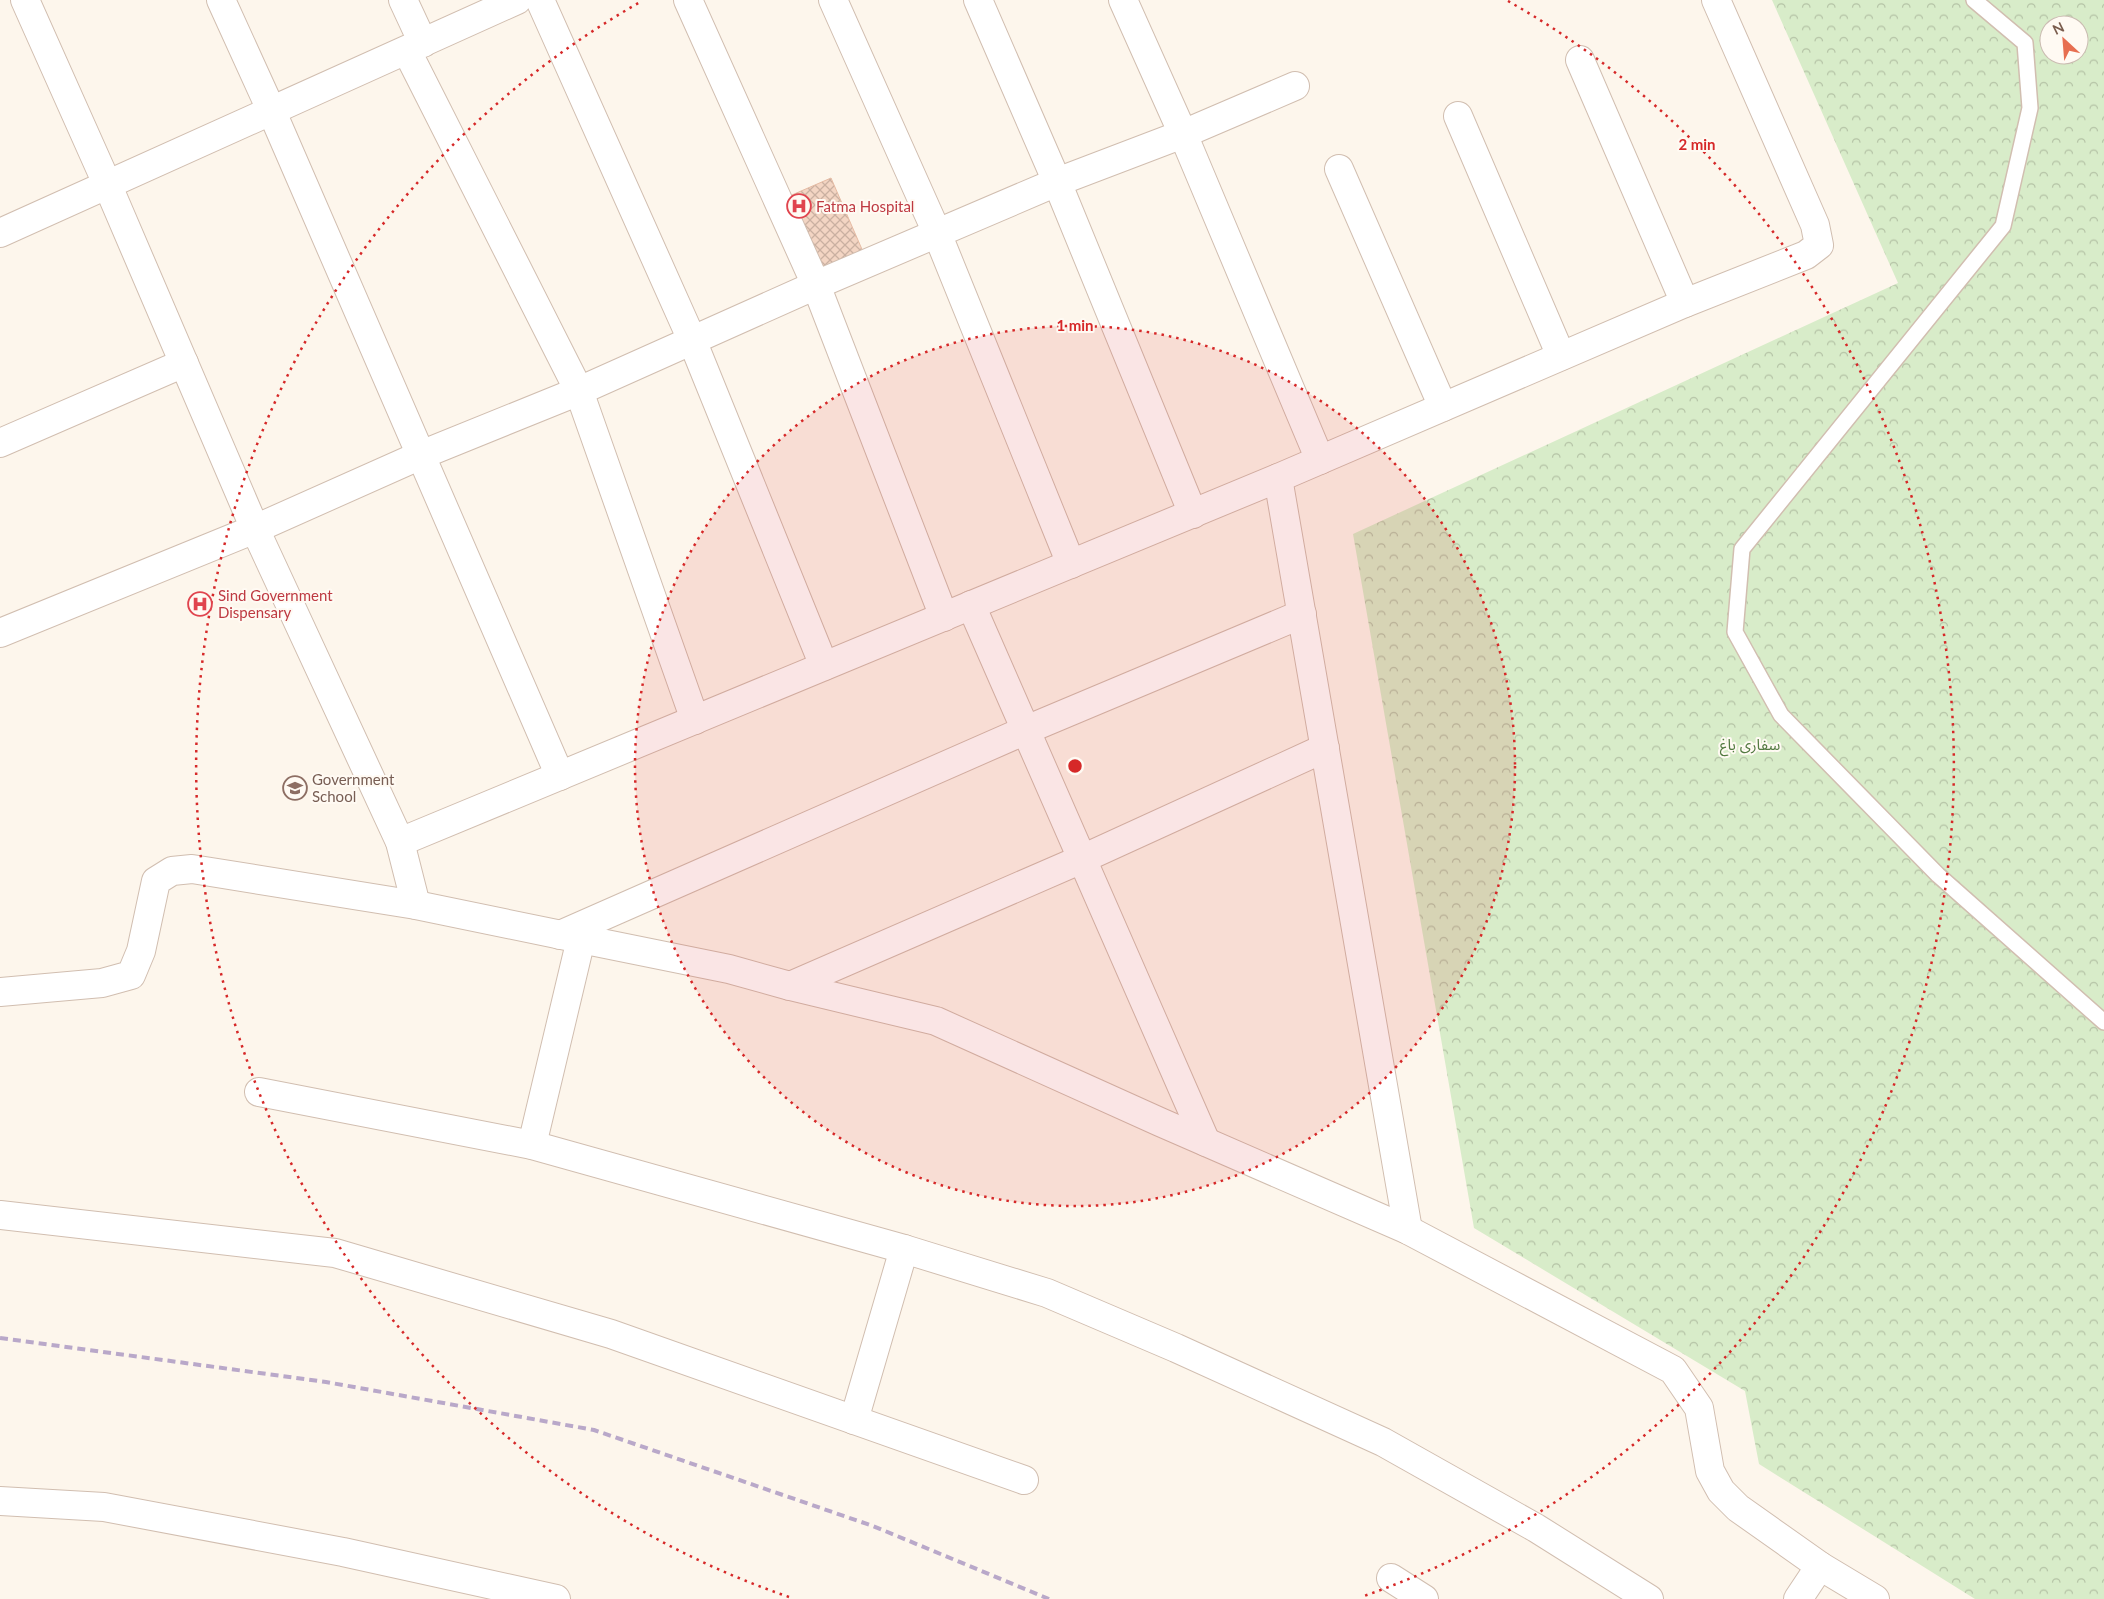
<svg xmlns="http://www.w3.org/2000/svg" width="2104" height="1599" font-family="Lato,'Noto Sans Arabic',sans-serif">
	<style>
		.park { fill: url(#park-crowns); fill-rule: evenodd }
		.building { fill: url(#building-cross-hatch); stroke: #e6bba3 }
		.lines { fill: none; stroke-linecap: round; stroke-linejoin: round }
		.lane-casing { stroke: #d1beb0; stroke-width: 18 }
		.street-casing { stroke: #d1beb0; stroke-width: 30 }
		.lane { stroke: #fff; stroke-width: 15 }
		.street { stroke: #fff; stroke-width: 28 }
		.rail { stroke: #b9a8c9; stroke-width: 4; stroke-dasharray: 8 5; stroke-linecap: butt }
		.ring { fill: none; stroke: #d62828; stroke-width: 2.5; stroke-dasharray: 2.5 5 }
		.labels { text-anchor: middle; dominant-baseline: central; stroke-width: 4; stroke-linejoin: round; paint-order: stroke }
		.health-label { font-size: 15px; fill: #be3a42; stroke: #fffaf3; text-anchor: start }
		.park-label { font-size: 15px; fill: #537a41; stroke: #fffaf3 }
		.education-label { font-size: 15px; fill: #785e54; stroke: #fffaf3; text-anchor: start }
		.centre { fill: #d62828; stroke: #fffaf3; stroke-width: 2.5 }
		.ring-label { font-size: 15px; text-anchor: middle; font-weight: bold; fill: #d62828; stroke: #fffaf3; stroke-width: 4; stroke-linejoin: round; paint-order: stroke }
	</style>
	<defs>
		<pattern id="park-crowns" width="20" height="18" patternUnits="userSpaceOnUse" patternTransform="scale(1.25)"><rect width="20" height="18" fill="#d8ecc9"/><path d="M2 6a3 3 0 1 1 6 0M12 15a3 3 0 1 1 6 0" fill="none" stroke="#b4c2a5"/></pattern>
		<pattern id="building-cross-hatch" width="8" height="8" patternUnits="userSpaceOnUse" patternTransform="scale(1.25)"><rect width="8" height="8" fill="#f3d5c3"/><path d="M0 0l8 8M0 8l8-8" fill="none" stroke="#cab0a1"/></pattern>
	</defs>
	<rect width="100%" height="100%" fill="#fdf6ec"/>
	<path class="park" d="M1772 0H2104V1599H1975L1759 1464 1745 1391 1474 1228 1353 534 1898 283ZM2049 25H2079V55H2049Z"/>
	<path class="building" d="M831 178 864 254 818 274 785 198Z"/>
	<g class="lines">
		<g class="lane-casing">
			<path id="lane" d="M1974 0 2025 43 2030 108 2003 226 1742 549 1735 632 1781 715 1938 875 2104 1022"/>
		</g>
		<g class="street-casing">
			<g id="street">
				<path d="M25 0 108 186 255 529 400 842 416 905"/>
				<path d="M221 0 272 112 560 776"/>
				<path d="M403 0 423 43"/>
				<path d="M540 0 692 340 824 666"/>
				<path d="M688 0 816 285 944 617"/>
				<path d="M833 0 937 233 1071 564"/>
				<path d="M978 0 1057 182 1193 514"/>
				<path d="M1123 0 1183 134 1320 460"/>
				<path d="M407 51 579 391 695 720"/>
				<path d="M1580 60 1685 303"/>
				<path d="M1458 116 1561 356"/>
				<path d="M1339 169 1443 407"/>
				<path d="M0 233 517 0"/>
				<path d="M0 443 184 363"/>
				<path d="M1278 478 1408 1230"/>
				<path d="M971 605 1206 1142"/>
				<path d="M0 633 255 529 421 455 579 391 816 285 1057 182 1183 134 1295 86"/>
				<path d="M400 842 1278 478 1685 303 1806 255 1819 245 1815 225 1716 0"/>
				<path d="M560 935 1026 730 1302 614"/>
				<path d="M790 986 1082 859 1325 748"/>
				<path d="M0 992 102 983 131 975 141 951 156 881 172 871 192 869 416 905 581 939 729 969 790 986 936 1021 1160 1122 1408 1230 1673 1370 1699 1408 1710 1471 1721 1491 1738 1508 1820 1566 1875 1599"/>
				<path d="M259 1092 532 1145 904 1249 854 1420"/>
				<path d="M532 1145 581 939"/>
				<path d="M0 1215 335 1253 611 1334 1024 1480"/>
				<path d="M904 1249 1047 1293 1176 1348 1383 1442 1536 1528 1649 1599"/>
				<path d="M0 1501 104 1507 343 1552 556 1599"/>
				<path d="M1391 1578 1424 1599"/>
				<path d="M1798 1599 1820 1566"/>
			</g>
		</g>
		<use href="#lane" class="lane"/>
		<use href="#street" class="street"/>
		<path class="rail" d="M0 1338 326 1382 594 1430 873 1526 1049 1599"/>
	</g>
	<circle cx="1075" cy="766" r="440" fill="#d62828" fill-opacity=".12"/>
	<g class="ring">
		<circle cx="1075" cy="766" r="440"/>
		<path d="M789 1597A879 879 0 0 1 642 1M1508 1A879 879 0 0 1 1361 1597"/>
	</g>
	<defs>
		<g id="hospital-ring" transform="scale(1.25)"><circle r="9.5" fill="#fffaf3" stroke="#e0444e" stroke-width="1.5"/><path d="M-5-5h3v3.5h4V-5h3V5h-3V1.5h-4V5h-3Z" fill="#e0444e"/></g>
		<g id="school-ring" transform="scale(1.25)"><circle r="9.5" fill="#fffaf3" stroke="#8d6e63" stroke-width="1.5"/><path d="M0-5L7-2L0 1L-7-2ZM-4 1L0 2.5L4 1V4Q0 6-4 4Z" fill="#8d6e63"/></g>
	</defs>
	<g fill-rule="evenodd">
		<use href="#hospital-ring" x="799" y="206"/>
		<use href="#hospital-ring" x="200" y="604"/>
		<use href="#school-ring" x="295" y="788"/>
	</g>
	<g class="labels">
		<g class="health-label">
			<text x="816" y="206">Fatma Hospital</text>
			<text x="218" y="595">Sind Government<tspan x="218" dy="17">Dispensary</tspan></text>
		</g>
		<g class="park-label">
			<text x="1750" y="744">سفاری باغ</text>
		</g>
		<g class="education-label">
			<text x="312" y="779">Government<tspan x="312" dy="17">School</tspan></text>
		</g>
	</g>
	<circle cx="1075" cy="766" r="8" class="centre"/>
	<g class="ring-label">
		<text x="1697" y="150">2 min</text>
		<text x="1075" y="331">1 min</text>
	</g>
	<g transform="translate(2064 40) rotate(334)"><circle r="24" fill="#fffaf3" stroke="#cabbb1"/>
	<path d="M0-4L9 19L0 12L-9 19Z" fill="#e76f51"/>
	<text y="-8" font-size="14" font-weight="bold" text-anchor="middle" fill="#7a5c4d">N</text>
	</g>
</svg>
